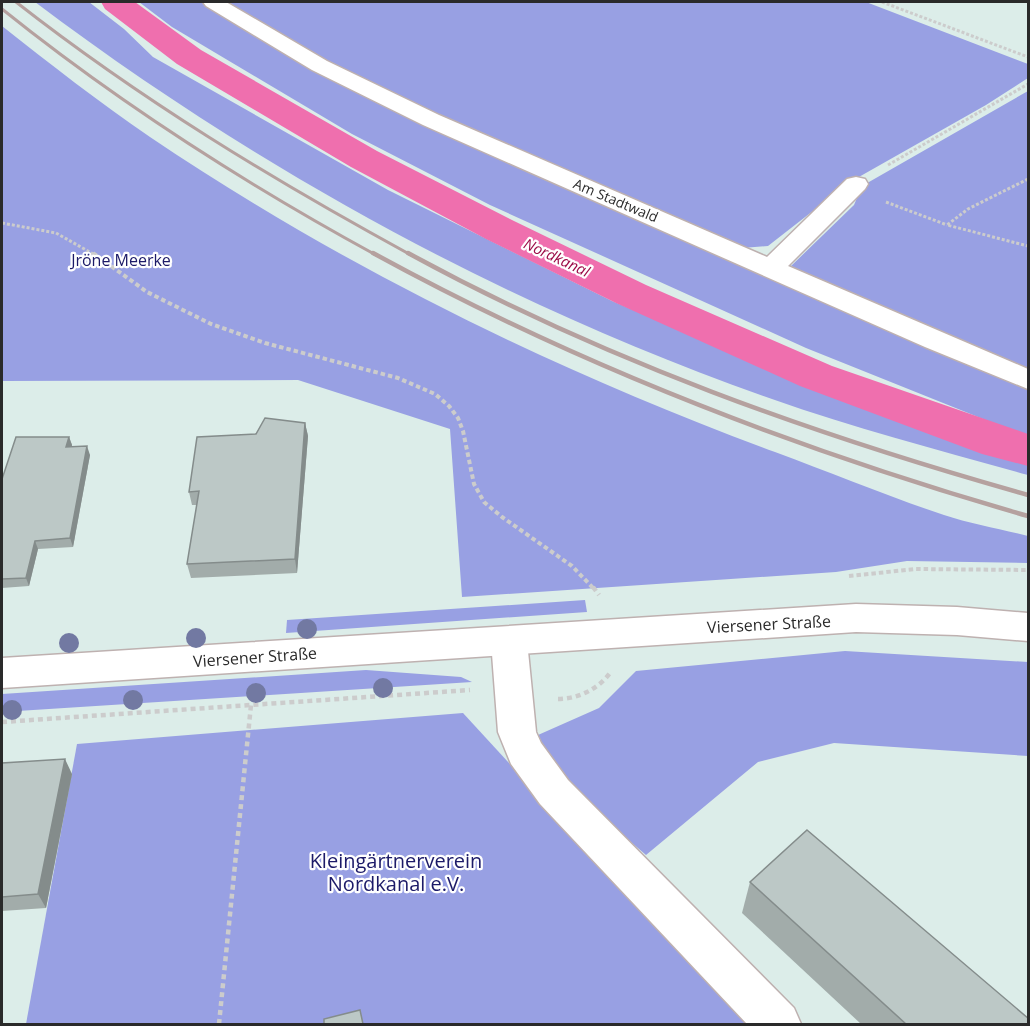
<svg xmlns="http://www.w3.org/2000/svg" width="1030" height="1026" font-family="'Open Sans',sans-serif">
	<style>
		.green { fill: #98a0e3 }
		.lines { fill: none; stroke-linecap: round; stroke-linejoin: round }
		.canal { fill: #ef6fae; fill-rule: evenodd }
		.minor-casing { stroke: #beb1b0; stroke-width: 3 }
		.secondary-casing { stroke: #beb1b0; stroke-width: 3 }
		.path-far2 { stroke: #ccc; stroke-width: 3; stroke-dasharray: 3 2; stroke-linecap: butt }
		.path-far1 { stroke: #ccc; stroke-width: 4; stroke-dasharray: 4.5 3; stroke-linecap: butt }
		.path { stroke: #ccc; stroke-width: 4.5; stroke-dasharray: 5 4; stroke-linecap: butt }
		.minor { fill: #fff; fill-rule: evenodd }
		.secondary { fill: #fff; fill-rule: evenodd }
		.rail-far1 { stroke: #b5a19f; stroke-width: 3 }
		.rail { stroke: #b5a19f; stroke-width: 4.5 }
		.tree { fill: #7279a2 }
		.wall { fill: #a2acaa }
		.shaded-wall { fill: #848c8b }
		.building { fill: #bcc8c6; stroke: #848c8b; stroke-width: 1.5 }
		.labels { text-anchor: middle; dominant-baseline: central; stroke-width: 4.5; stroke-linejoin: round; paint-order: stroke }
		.far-street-label { font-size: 14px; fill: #2a2a2a; stroke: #fff }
		.far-water-label { font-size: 15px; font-style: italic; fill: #9c0d48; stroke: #fff }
		.park-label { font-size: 16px; fill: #1c1a68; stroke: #fff }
		.street-label { font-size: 16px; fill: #2a2a2a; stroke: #fff }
		.near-park-label { font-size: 20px; fill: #1c1a68; stroke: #fff }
	</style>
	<rect width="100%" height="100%" fill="#dcede9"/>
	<g class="green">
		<path d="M35 2H89L124 29 153 57 388 190 612 301 875 412 1028 460V475C943 451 856 429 772 399 508 307 258 170 35 2Z"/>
		<path d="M139 2H202L235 24 958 357 1028 385V437L806 348 490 205 352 134 172 27Z"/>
		<path d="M223 2H866L1028 64V78L986 105 850 182 768 246 742 248 450 123 273 34Z"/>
		<path d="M2 26C50 64 99 102 150 137 344 268 556 371 775 452 832 473 887 496 944 515 971 524 1001 529 1028 536V563L907 561 836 572 462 597 450 429 298 380 2 381Z"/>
		<path d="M1028 91V374L951 342 791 266 854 205 862 186Z"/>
		<path d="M585 600 587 612 286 633 287 620Z"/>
		<path d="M845 651 1028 662V756L834 743 758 762 646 855 561 782 538 735 599 708 636 671Z"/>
		<path d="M366 670 461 677 472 682 2 712V694Z"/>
		<path d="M463 713 749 1024H26L77 744Z"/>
	</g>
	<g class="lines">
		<path class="canal" d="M101 2H135L201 50 377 151 514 221 646 285 832 366 1028 434V466L982 454 800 386 616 303 486 239 351 167 177 64 105 9Z"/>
		<g class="minor-casing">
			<g id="minor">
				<path d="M203 2H226L327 61 439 115 767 257 847 179 856 177 865 179 868 184 865 189 788 266 1028 369V389L925 347 423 125 312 70 206 6Z"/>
				<path d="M509 627 522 631 527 641 536 732 541 743 568 780 794 1008 801 1024H747L540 804 511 764 498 732 491 641 496 631Z"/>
			</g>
		</g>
		<g class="secondary-casing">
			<path id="secondary" d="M856 604 957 607 1028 613V641L957 635 856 632 2 688V658Z"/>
		</g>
		<g class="path-far2">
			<path d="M882 2 1028 57"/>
			<path d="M888 165 1028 84"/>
			<path d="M1028 179 968 209 947 225 1028 246"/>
			<path d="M886 202 947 225"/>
			<path d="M2 223 56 233 95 255"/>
		</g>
		<g class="path-far1">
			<path d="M93 253 147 292 211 324 265 343 398 378 435 394 449 406 458 418 463 431 474 484 484 502 502 517 572 566 594 589"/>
			<path d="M849 576 916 569 1028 570"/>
		</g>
		<g class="path">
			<path d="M593 587 599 595"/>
			<path d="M558 699C578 699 598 689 610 673"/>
			<path d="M2 722 470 690"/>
			<path d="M219 1024 251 705"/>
		</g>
		<use href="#minor" class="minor"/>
		<use href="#secondary" class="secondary"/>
		<g class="rail-far1">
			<path d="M16 2C140 99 273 180 411 255"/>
			<path d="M2 9C119 103 244 183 376 255"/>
		</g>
		<g class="rail">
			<path d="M373 253C581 367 801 451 1028 516"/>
			<path d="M408 253C604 360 814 435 1028 495"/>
		</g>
	</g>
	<g class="tree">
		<circle cx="307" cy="629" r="10"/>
		<circle cx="196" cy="638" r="10"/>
		<circle cx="69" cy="643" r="10"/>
		<circle cx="383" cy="688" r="10"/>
		<circle cx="256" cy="693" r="10"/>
		<circle cx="133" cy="700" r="10"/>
		<circle cx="12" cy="710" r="10"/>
	</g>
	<g class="wall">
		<path d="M305 423 308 436 297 573 191 578 187 564 197 505H192L189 492 256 434Z"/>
		<path d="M69 437 72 445V447L90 455 73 547 38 549 29 586 2 588V479Z"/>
		<path d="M2 763 72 774 46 908 2 911Z"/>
		<path d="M750 882 1029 1024H861L742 913Z"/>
	</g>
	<g class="shaded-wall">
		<path d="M305 423 308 436 297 573 295 559Z"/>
		<path d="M69 437 72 445 69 456 66 447Z"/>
		<path d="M87 446 90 455 73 547 70 538Z"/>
		<path d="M35 541 38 549 29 586 26 578Z"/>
		<path d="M65 759 72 774 46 908 38 894Z"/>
	</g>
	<g class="building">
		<path d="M265 418 305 423 295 559 187 564 199 491 189 492 197 437 256 434Z"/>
		<path d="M16 437H69L66 447 87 446 70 538 35 541 26 578 2 579V479Z"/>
		<path d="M65 759 38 894 2 897V763Z"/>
		<path d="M807 830 1029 1019V1024H906L750 882Z"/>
		<path d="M360 1010 363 1024H324V1019Z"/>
	</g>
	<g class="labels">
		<g class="far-street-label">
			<text transform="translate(616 200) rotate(23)">Am Stadtwald</text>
		</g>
		<g class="far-water-label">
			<text transform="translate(557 257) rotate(25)">Nordkanal</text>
		</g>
		<g class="park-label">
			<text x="121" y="260">Jröne Meerke</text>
		</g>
		<g class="street-label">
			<text transform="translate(769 624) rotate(-3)">Viersener Straße</text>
			<text transform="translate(255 657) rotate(-4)">Viersener Straße</text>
		</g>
		<g class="near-park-label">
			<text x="396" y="860">Kleingärtnerverein<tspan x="396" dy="23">Nordkanal e.V.</tspan></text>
		</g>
	</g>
	<rect width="1030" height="1026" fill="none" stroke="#2a2a2a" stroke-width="6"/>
</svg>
